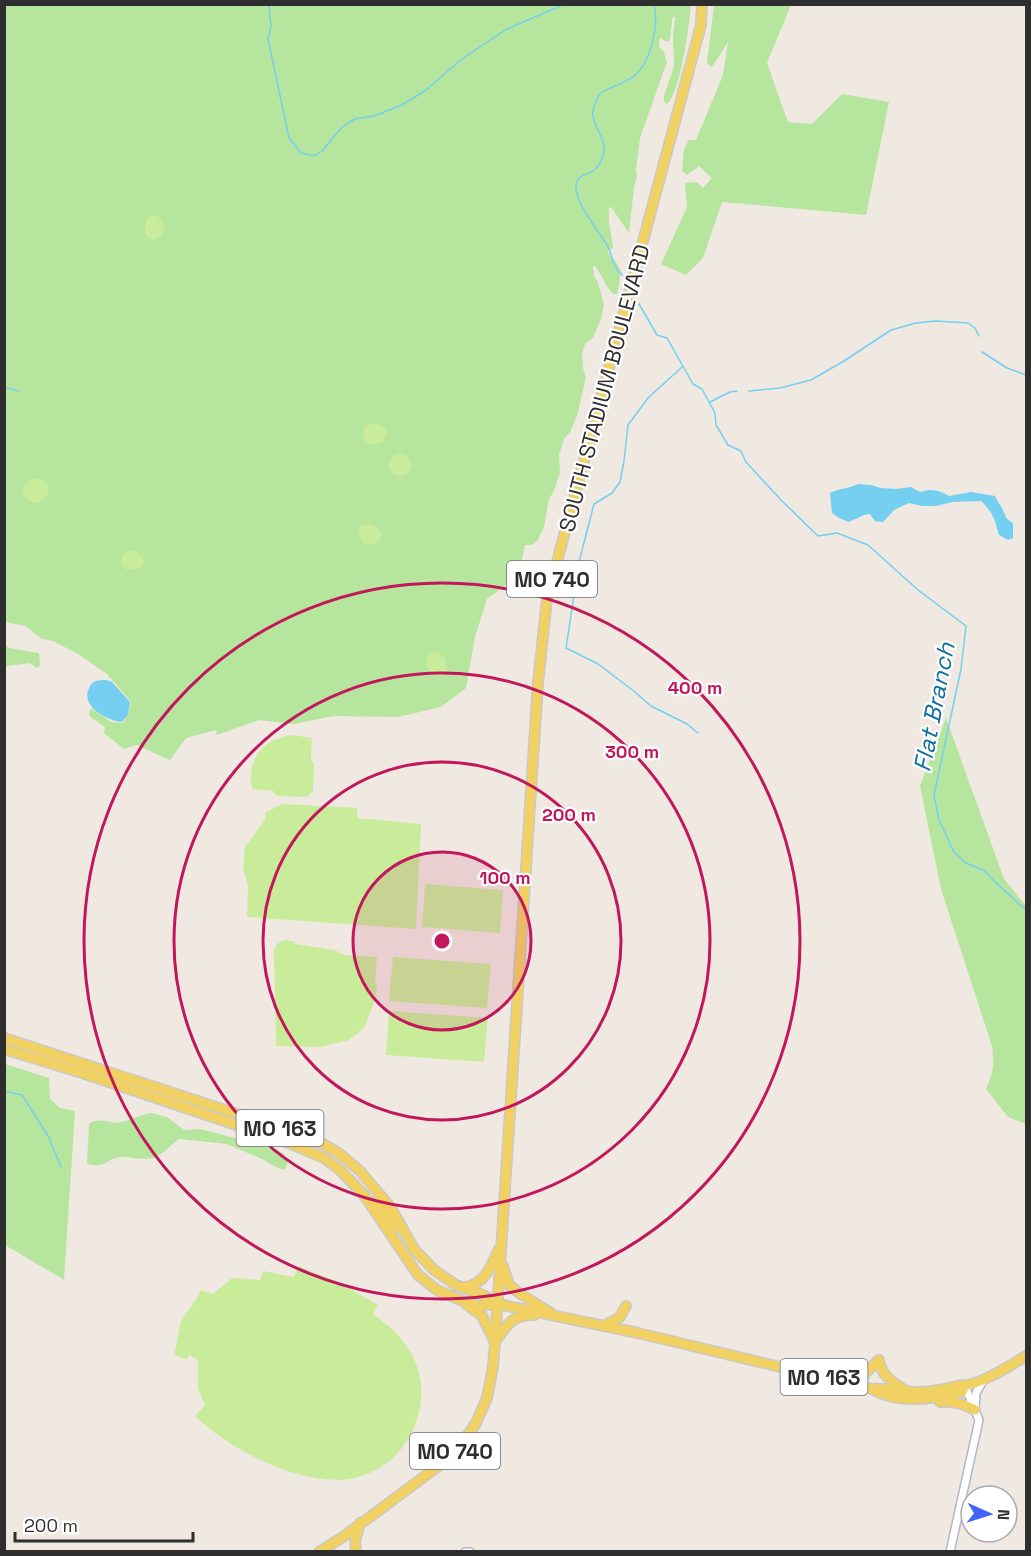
<svg xmlns="http://www.w3.org/2000/svg" width="1031" height="1556" font-family="'Space Grotesk',sans-serif">
	<style>
		.green { fill: #b6e59e }
		.pitch { fill: #c9ec9a }
		.water { fill: #75cff0 }
		.lines { fill: none; stroke-linecap: round; stroke-linejoin: round }
		.stream { stroke: #75cff0; stroke-width: 1.5 }
		.minor-casing { stroke: #b4b7c1; stroke-width: 10 }
		.major-casing { stroke: #c9c9c9; stroke-width: 12 }
		.minor { stroke: #fff; stroke-width: 7 }
		.major { stroke: #f2d163; stroke-width: 9 }
		.ring { fill: none; stroke: #c2185b; stroke-width: 3 }
		.labels { text-anchor: middle; dominant-baseline: central; stroke-width: 4.5; stroke-linejoin: round; paint-order: stroke }
		.shield { fill: #fff; stroke: #6d6d6d; stroke-width: 1.5 }
		.shield-label { font-size: 21px; font-weight: bold; fill: #2e2e2e }
		.street-label { font-size: 22px; fill: #2e2e2e; stroke: #fff }
		.water-label { font-size: 24px; font-style: italic; fill: #0d6fa3; stroke: #fff }
		.centre { fill: #c2185b; stroke: #fff; stroke-width: 3 }
		.ring-label { font-size: 18px; text-anchor: middle; font-weight: bold; fill: #c2185b; stroke: #fff; stroke-width: 4.5; stroke-linejoin: round; paint-order: stroke }
	</style>
	<rect width="100%" height="100%" fill="#efe9e1"/>
	<g class="green">
		<path d="M4 5H691C689 25 681 92 667 104L664 101V96L674 66 673 37 675 17H673L672 20 670 40 667 42 660 38 659 47 663 50 667 62 640 138 636 170 637 176 634 187 629 233 611 207 609 208V223L613 247 612 249H608C609 257 612 257 616 262 623 272 619 283 617 294H613C605 286 602 274 595 266H593L594 276 598 282 604 305 601 319 593 338 585 344 582 354 583 368 586 377 577 416 570 432 564 439 559 455 560 473 554 491 549 499 544 527 538 540 532 545H525L519 575 487 599 475 637 466 688 441 707 398 717 333 716 294 724 259 720 217 735 216 730 186 738 170 760 136 745 124 749 104 733 105 727 89 716 90 710 92 709 111 722 123 723 128 715 131 702 107 674 78 654 53 641 42 639 26 626 5 622Z"/>
		<path d="M714 5H791L767 63 788 122 812 124 842 94 889 102 866 215 722 202 703 258 686 275 661 264 687 207 685 183 697 182 703 188 712 178 699 166 687 175 682 171 684 149 689 140H696L723 75 728 42 712 67 707 63Z"/>
		<path d="M5 645 9 648 39 653 40 666 37 668 30 663 7 666 5 669Z"/>
		<path d="M946 718 1004 879 1026 906V1124L1008 1117 986 1089C994 1072 994 1063 992 1046L941 889 920 786Z"/>
		<path d="M5 1064 49 1078 50 1099 60 1108 75 1111 64 1280 5 1245Z"/>
		<path d="M150 1113 167 1117 184 1130 200 1129 247 1141 283 1153 288 1162 285 1170 278 1168 262 1159 227 1144 179 1139C171 1145 164 1153 156 1157 146 1161 133 1157 123 1157 107 1157 108 1169 87 1164L89 1124C100 1116 110 1125 122 1122 131 1120 140 1115 150 1113Z"/>
	</g>
	<g class="pitch">
		<path d="M153 215C164 218 166 227 162 236L155 240 148 238C143 230 143 218 153 215Z"/>
		<path d="M374 423 385 428 387 435 383 442 370 445 364 440 363 431 365 426Z"/>
		<circle cx="400" cy="465" r="11"/>
		<path d="M34 478C53 479 54 500 34 503L26 498 23 494C23 486 27 481 34 478Z"/>
		<path d="M368 524C375 525 378 528 382 534L379 542 371 545 364 543 358 533 360 526Z"/>
		<path d="M129 550C139 551 148 558 141 568L127 570 122 566C120 558 122 554 129 550Z"/>
		<path d="M437 651 445 658 447 668C445 675 437 678 431 674L426 665 428 655Z"/>
		<path d="M292 735 312 738 311 759 314 764 313 791 307 797 277 796 273 791 253 789C252 784 250 780 251 775 252 751 270 738 292 735Z"/>
		<path d="M282 804 357 808V818L421 824 416 929 247 917 248 885 243 868 245 847 265 820V813Z"/>
		<path d="M425 884 503 890 500 933 422 927Z"/>
		<path d="M285 940 295 942V944L335 950 344 955 377 957 375 982 377 985 376 998 364 1028 349 1040 321 1047 276 1046 274 950C276 944 279 942 285 940Z"/>
		<path d="M393 957 491 964 487 1008 389 1001Z"/>
		<path d="M389 1011 488 1018 484 1062 386 1055Z"/>
		<path d="M298 1266 336 1281 378 1305 373 1314C389 1326 404 1338 413 1357 438 1407 404 1472 348 1479 299 1486 229 1449 195 1416L205 1405 198 1389V1360L189 1355 187 1360 174 1354C178 1344 177 1334 180 1325 185 1311 196 1303 201 1290L213 1294 232 1278 260 1280 263 1271 294 1277Z"/>
	</g>
	<g class="water">
		<path d="M858 484 871 485 881 488 896 489 911 487 920 492C930 488 940 490 949 496L971 492 995 496C997 501 1000 504 1002 508 1006 516 1005 519 1013 523V538L1008 540 999 535C994 518 994 514 981 501L953 502 936 506H922L909 503 894 510 883 522 875 521 870 514 864 515 849 522 839 518 832 513 830 493C839 488 849 489 858 484Z"/>
		<path d="M106 680 112 682 130 702 128 715 122 722C107 721 80 706 89 688 93 680 98 680 106 680Z"/>
	</g>
	<g class="lines">
		<g class="stream">
			<path d="M269 4 271 26 268 39 289 138 301 153 308 155H316L322 151 342 127 355 119 374 116 402 105 426 90 462 59 507 29 565 4"/>
			<path d="M622 275C620 272 616 268 614 264 612 259 611 252 608 247 600 232 570 198 577 181 580 174 588 175 593 171 599 167 605 155 604 147 603 132 587 120 595 104 597 99 597 96 602 92 611 87 628 82 635 75 651 63 659 23 654 4"/>
			<path d="M639 304 657 335 667 338 693 384 702 389 715 413 716 425 728 445 741 451 746 462 781 500 818 536 837 533 868 545 918 590 966 626 961 669 934 795 939 820 954 852 966 863 985 871 993 880 1026 910"/>
			<path d="M982 352 1007 368 1026 375"/>
			<path d="M682 367 648 398 628 425 624 461 620 482 612 493 594 504 579 562 566 648 598 664 635 692 651 706 687 724 698 733"/>
			<path d="M4 387 19 391"/>
			<path d="M749 391 780 388 811 380 844 361 891 330 916 323 936 321 968 323 975 328 979 336"/>
			<path d="M710 402 730 392 737 391"/>
			<path d="M4 1091 22 1095 48 1136 61 1167"/>
		</g>
		<g class="minor-casing">
			<g id="minor">
				<path d="M975 1408 976 1393 984 1379"/>
				<path d="M465 1552H470"/>
				<path d="M950 1552 979 1420 965 1386"/>
			</g>
		</g>
		<g class="major-casing">
			<g id="major">
				<path d="M4 1038 302 1135 323 1144 340 1154 360 1171 391 1208 414 1249 434 1270 456 1285 483 1295 498 1304"/>
				<path d="M4 1049 82 1073 284 1141 324 1158 340 1170 364 1195 418 1275 437 1290 465 1302 479 1306 498 1304 638 1333 872 1389C887 1387 902 1392 917 1392 932 1392 946 1389 961 1385 975 1388 1013 1364 1026 1356"/>
				<path d="M373 1202C384 1210 390 1225 402 1230"/>
				<path d="M503 1266 509 1285 522 1295 551 1313"/>
				<path d="M465 1287C484 1285 492 1265 499 1249"/>
				<path d="M467 1305 482 1316 495 1342C508 1324 511 1315 535 1315"/>
				<path d="M604 1326 620 1317 626 1306"/>
				<path d="M879 1360C881 1375 891 1381 903 1389"/>
				<path d="M843 1380 864 1374 879 1360"/>
				<path d="M872 1389C898 1405 934 1399 962 1392L965 1386"/>
				<path d="M940 1402C953 1401 964 1404 975 1410"/>
				<path d="M319 1552 343 1537 444 1462 460 1446 476 1423 487 1398 493 1367 495 1342 538 683 547 599 701 25 702 4"/>
				<path d="M356 1552 355 1541 360 1523"/>
			</g>
		</g>
		<use href="#minor" class="minor"/>
		<use href="#major" class="major"/>
	</g>
	<circle cx="442" cy="941" r="89" fill="#c2185b" fill-opacity=".12"/>
	<g class="ring">
		<circle cx="442" cy="941" r="89"/>
		<circle cx="442" cy="941" r="179"/>
		<circle cx="442" cy="941" r="268"/>
		<circle cx="442" cy="941" r="358"/>
	</g>
	<g class="labels">
		<g class="shield">
			<rect x="507" y="561" width="90" height="36" rx="4.5"/>
			<rect x="236.5" y="1110" width="87" height="36" rx="4.5"/>
			<rect x="780.5" y="1359" width="87" height="36" rx="4.5"/>
			<rect x="410" y="1433" width="90" height="36" rx="4.5"/>
		</g>
		<g class="shield-label">
			<text x="552" y="579">MO 740</text>
			<text x="280" y="1128">MO 163</text>
			<text x="824" y="1377">MO 163</text>
			<text x="455" y="1451">MO 740</text>
		</g>
		<g class="street-label">
			<text transform="translate(604 388) rotate(-75)">SOUTH STADIUM BOULEVARD</text>
		</g>
		<g class="water-label">
			<text transform="translate(934 707) rotate(-79)">Flat Branch</text>
		</g>
	</g>
	<circle cx="442" cy="941" r="9" class="centre"/>
	<g class="ring-label">
		<text x="695" y="694">400 m</text>
		<text x="632" y="758">300 m</text>
		<text x="569" y="821">200 m</text>
		<text x="505" y="884">100 m</text>
	</g>
	<rect width="1031" height="1556" fill="none" stroke="#2e2e2e" stroke-width="12"/>
	<g transform="translate(989 1514) rotate(93)"><circle r="28" fill="#ffffff" stroke="#ababab" stroke-width="1.5"/>
	<path d="M0-4.5L10 22L0 15L-10 22Z" fill="#4264fb"/>
	<text y="-9" font-size="16" font-weight="bold" text-anchor="middle" fill="#2e2e2e">N</text>
	</g>
	<path d="M15 1532v9h178v-9" fill="none" stroke="#2e2e2e" stroke-width="3"/>
	<text x="24" y="1532" font-size="18" fill="#2e2e2e" stroke="#ffffff" stroke-width="4.5" paint-order="stroke">200 m</text>
</svg>
